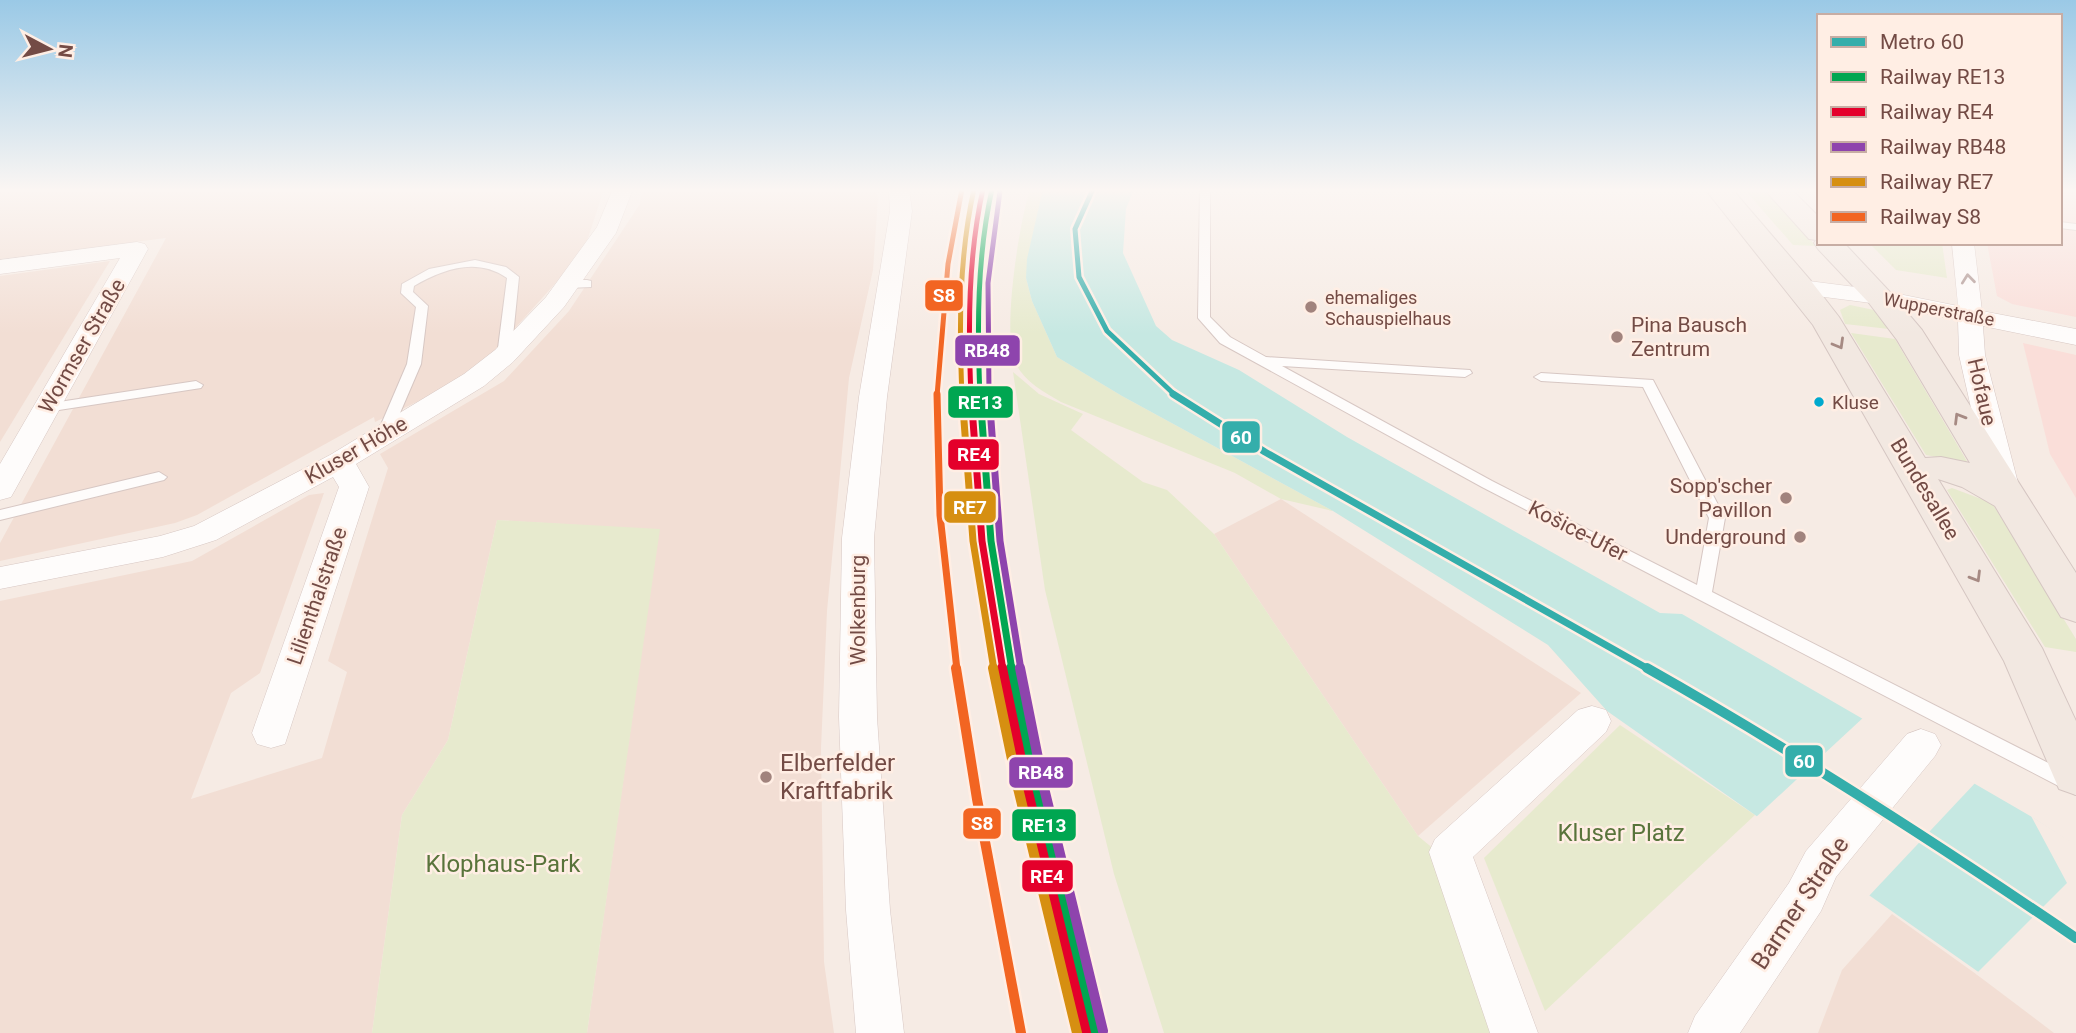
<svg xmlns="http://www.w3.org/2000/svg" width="2076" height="1033" font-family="Roboto,sans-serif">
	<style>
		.residential { fill: #f2ded4 }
		.commercial { fill: #faded9 }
		.green { fill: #e7eace }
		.water { fill: #c6e8e2 }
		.pier { fill: #f6ebe4 }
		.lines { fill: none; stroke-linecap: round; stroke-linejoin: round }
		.service-casing { stroke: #d7c7c3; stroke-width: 2 }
		.minor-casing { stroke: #d7c7c3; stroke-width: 1 }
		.primary-casing { stroke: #d5c6c2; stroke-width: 2 }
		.service { fill: #fefcfb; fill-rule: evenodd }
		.minor { fill: #fefcfb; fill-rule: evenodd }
		.primary { fill: #f2e8e1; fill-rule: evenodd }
		.rail-1-far2-casing { stroke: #ffeee4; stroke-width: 10 }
		.rail-1-far1-casing { stroke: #ffeee4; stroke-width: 12 }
		.rail-1-casing { stroke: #ffeee4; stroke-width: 15 }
		.rail-2-far2-casing { stroke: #ffeee4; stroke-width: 10 }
		.rail-2-far1-casing { stroke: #ffeee4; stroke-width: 12 }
		.rail-2-casing { stroke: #ffeee4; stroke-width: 15 }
		.rail-3-far2-casing { stroke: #ffeee4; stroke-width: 10 }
		.rail-3-far1-casing { stroke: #ffeee4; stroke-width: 12 }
		.rail-3-casing { stroke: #ffeee4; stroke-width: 15 }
		.rail-4-far2-casing { stroke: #ffeee4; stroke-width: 10 }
		.rail-4-far1-casing { stroke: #ffeee4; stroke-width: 12 }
		.rail-4-casing { stroke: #ffeee4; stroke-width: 15 }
		.rail-5-far2-casing { stroke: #ffeee4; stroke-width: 10 }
		.rail-5-far1-casing { stroke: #ffeee4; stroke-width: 12 }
		.rail-5-casing { stroke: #ffeee4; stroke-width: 15 }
		.rail-1-far2 { stroke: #00a651; stroke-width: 5 }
		.rail-1-far1 { stroke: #00a651; stroke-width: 7 }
		.rail-1 { stroke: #00a651; stroke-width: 10 }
		.rail-2-far2 { stroke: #e4002b; stroke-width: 5 }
		.rail-2-far1 { stroke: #e4002b; stroke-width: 7 }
		.rail-2 { stroke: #e4002b; stroke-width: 10 }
		.rail-3-far2 { stroke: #8e44ad; stroke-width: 5 }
		.rail-3-far1 { stroke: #8e44ad; stroke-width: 7 }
		.rail-3 { stroke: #8e44ad; stroke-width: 10 }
		.rail-4-far2 { stroke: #d68f11; stroke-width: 5 }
		.rail-4-far1 { stroke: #d68f11; stroke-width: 7 }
		.rail-4 { stroke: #d68f11; stroke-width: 10 }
		.rail-5-far2 { stroke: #f26522; stroke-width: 5 }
		.rail-5-far1 { stroke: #f26522; stroke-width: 7 }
		.rail-5 { stroke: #f26522; stroke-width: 10 }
		.metro-1-far2-casing { stroke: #ffeee4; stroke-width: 10 }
		.metro-1-far1-casing { stroke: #ffeee4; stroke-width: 12 }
		.metro-1-casing { stroke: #ffeee4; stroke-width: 15 }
		.metro-1-far2 { stroke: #34aeab; stroke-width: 5 }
		.metro-1-far1 { stroke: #34aeab; stroke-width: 7 }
		.metro-1 { stroke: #34aeab; stroke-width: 10 }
		.oneway { stroke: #ab928e }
		.oneway2 { stroke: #a68a83 }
		.poi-dot { fill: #a1837d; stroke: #ffeee4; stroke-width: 2.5 }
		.bus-dot { fill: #00a9ce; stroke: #ffeee4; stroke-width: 2.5 }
		.labels { text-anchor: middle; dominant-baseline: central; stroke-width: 5; stroke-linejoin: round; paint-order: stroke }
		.far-poi-label { font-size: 18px; fill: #734b45; stroke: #ffeee4; text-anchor: start }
		.far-street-label { font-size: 18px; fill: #734b45; stroke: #ffeee4 }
		.bus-label { font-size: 19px; fill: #734b45; stroke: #ffeee4; text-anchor: start }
		.poi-label { font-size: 21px; fill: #734b45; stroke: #ffeee4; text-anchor: end }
		.street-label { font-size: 21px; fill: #734b45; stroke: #ffeee4 }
		.near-poi-label { font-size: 24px; fill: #734b45; stroke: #ffeee4; text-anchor: start }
		.near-park-label { font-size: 24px; fill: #59743b; stroke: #ffeee4 }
		.near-street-label { font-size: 24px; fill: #734b45; stroke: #ffeee4 }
		.line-badge { stroke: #ffeee4; stroke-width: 2.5 }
		.badge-label { font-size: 19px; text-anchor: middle; font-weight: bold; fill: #fff }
	</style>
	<rect width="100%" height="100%" fill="#f6ebe4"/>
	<g class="residential">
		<path d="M0 189H604L587 241 561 277 491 355 456 383 375 422 374 417 197 515 175 523 0 561V543L166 238 0 259Z"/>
		<path d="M641 189H876L878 198 873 270 849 378 827 611 821 748 824 962 834 1033H587L659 530 497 520 448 740 402 815 372 1033H0V601L192 561 309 495 324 493 260 673 231 693 191 799 322 758 347 672 328 661 388 468 380 454 504 381 569 311 640 204Z"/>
		<path d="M110 261 0 442V276Z"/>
		<path d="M1281 499 1581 693 1418 836 1214 534Z"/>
		<path d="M1892 914 1976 974 2054 1033H1818L1842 970Z"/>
	</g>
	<g class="commercial">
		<path d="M2060 189H2076V317L2012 304 1997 296 1987 243H2060Z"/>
		<path d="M2023 343 2076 355V498L2050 454Z"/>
	</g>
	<g class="green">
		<path d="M1030 189H1043L1026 278 1032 301 1057 357 1122 396 1333 511 1281 499 1235 473 1061 402C1043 392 1022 380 1014 360 1003 326 1019 224 1030 189Z"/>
		<path d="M1744 189H1763L1816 246 1793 245Z"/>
		<path d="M1869 243H1942L1947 278 1896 270Z"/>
		<path d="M1850 305 1874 310 1889 329 1845 324 1840 310Z"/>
		<path d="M1851 333 1895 339 1968 463 1926 455Z"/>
		<path d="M1013 372 1039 394 1083 414 1071 430 1143 482 1167 490 1214 534 1418 836 1451 863 1491 1033H1164L1114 874 1045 590Z"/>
		<path d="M1952 488 1992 503 2076 639V652L2045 647 1947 490Z"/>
		<path d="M497 520 660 529 587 1033H372L402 815 448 740Z"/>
		<path d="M1620 725 1755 815 1545 1011 1484 858Z"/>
	</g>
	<path class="water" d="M1043 189H1134L1126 209 1123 253 1156 326 1172 340 1239 370 1347 437 1660 613 1682 614 2032 817 2076 846V1033L1977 971 1607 711 1548 645 1333 511 1122 396 1057 357 1032 301 1026 278 1027 259Z"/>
	<g class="pier">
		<path d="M1865 716 1977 781 1868 897 1755 818Z"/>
		<path d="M2031 816 2076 845V1033H2066L1976 974 2067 883Z"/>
	</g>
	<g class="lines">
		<g class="service-casing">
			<g id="service">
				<path d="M1200 189H1210V317L1230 337 1266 357 1470 370 1472 373 1465 377 1282 366 1492 481 1697 585 1709 518 1643 387 1541 381 1534 377 1541 373 1653 380 1725 518 1712 592 2076 777V795L1482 487 1220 343 1198 318Z"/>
				<path d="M2060 222 2076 224V230L2060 228Z"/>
				<path d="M475 260 506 267 519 277 511 356 504 360 497 356 507 278C477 257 443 269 414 286L413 292 428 306 421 364 391 434 389 437H379L377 434 407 364 416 307 401 293 402 284 429 269Z"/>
				<path d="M587 280 591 281V287L567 288 561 284 567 280Z"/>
				<path d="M196 381 203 385 201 388 46 412 39 408 46 404Z"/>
				<path d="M159 472 167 477 164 480 0 520V510Z"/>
			</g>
		</g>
		<g class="minor-casing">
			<g id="minor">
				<path d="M613 189H633L616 233 564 307 513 362 484 386 356 464 369 487 285 744 271 748 257 744 252 733 339 487 333 477 216 540 163 557 0 589V567L160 536 194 526 330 455 464 374 495 350 546 297 597 227Z"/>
				<path d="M889 189H909L912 211 887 397 874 538 877 717 890 910 904 1033H856L846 910 839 717 842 538 859 397 890 211Z"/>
				<path d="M137 242 145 244 148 249 15 490 11 497 0 500V464L120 258 0 274V260Z"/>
				<path d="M1952 243H1974L1982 311 2076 329V345L1983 326 1985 355 2018 483 2014 490 2003 492 1992 490 1988 483 1959 355 1958 320 1879 304 1801 294 1793 292 1789 287 1793 282 1801 280 1879 290 1958 306Z"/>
				<path d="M1592 706 1606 710 1611 721 1606 732 1473 857 1538 1033H1490L1429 852 1435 839 1578 710Z"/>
				<path d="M1921 729 1935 734 1941 745 1935 756 1836 877 1821 911 1740 1033H1688L1695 1016 1789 883 1806 851 1907 734Z"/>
			</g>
		</g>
		<g class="primary-casing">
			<path id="primary" d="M1705 189H1732L1811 281 1839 317 1925 458 1941 457 1970 463 1897 340 1869 303 1818 249 1814 243 1816 240 1809 239 1764 189H1791L1819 217V243H1844L1889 291 1922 330 2076 573V622L2061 617 1995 506 1962 487 1938 479 2042 648 2076 721V795L2059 789 2004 661 1813 325Z"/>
		</g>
		<use href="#service" class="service"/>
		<use href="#minor" class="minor"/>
		<use href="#primary" class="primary"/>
		<g class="rail-1-far2-casing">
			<path id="rail-1-far2" d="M980 396C977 327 977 257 992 189"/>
		</g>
		<g class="rail-1-far1-casing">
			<path id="rail-1-far1" d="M980 394 991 541 1012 670"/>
		</g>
		<g class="rail-1-casing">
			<path id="rail-1" d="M1011 668 1036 788 1095 1033"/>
		</g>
		<g class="rail-2-far2-casing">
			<path id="rail-2-far2" d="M971 396C968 327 968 257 983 189"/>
		</g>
		<g class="rail-2-far1-casing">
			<path id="rail-2-far1" d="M971 394 982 541 1003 670"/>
		</g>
		<g class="rail-2-casing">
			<path id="rail-2" d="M1002 668 1027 788 1086 1033"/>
		</g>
		<g class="rail-3-far2-casing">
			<path id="rail-3-far2" d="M989 396 988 283 1000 191"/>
		</g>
		<g class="rail-3-far1-casing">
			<path id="rail-3-far1" d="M989 394 1000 541 1021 670"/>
		</g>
		<g class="rail-3-casing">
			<path id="rail-3" d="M1020 668 1044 788 1103 1031"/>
		</g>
		<g class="rail-4-far2-casing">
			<path id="rail-4-far2" d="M962 396C959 327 959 257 974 189"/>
		</g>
		<g class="rail-4-far1-casing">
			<path id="rail-4-far1" d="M962 394 973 541 994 670"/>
		</g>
		<g class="rail-4-casing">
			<path id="rail-4" d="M993 668 1018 788 1077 1033"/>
		</g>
		<g class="rail-5-far2-casing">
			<path id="rail-5-far2" d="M937 396 948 264 962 189"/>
		</g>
		<g class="rail-5-far1-casing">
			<path id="rail-5-far1" d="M937 394 940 515 957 670"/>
		</g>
		<g class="rail-5-casing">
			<path id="rail-5" d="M956 668 977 799 1021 1033"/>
		</g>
		<use href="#rail-1-far2" class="rail-1-far2"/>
		<use href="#rail-1-far1" class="rail-1-far1"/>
		<use href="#rail-1" class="rail-1"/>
		<use href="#rail-2-far2" class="rail-2-far2"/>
		<use href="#rail-2-far1" class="rail-2-far1"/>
		<use href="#rail-2" class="rail-2"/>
		<use href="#rail-3-far2" class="rail-3-far2"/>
		<use href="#rail-3-far1" class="rail-3-far1"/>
		<use href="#rail-3" class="rail-3"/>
		<use href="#rail-4-far2" class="rail-4-far2"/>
		<use href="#rail-4-far1" class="rail-4-far1"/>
		<use href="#rail-4" class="rail-4"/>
		<use href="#rail-5-far2" class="rail-5-far2"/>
		<use href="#rail-5-far1" class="rail-5-far1"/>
		<use href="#rail-5" class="rail-5"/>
		<g class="metro-1-far2-casing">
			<path id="metro-1-far2" d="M1093 189 1075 229 1079 277 1107 331 1176 396"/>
		</g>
		<g class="metro-1-far1-casing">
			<path id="metro-1-far1" d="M1173 394 1265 452 1650 670"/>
		</g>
		<g class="metro-1-casing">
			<path id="metro-1" d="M1647 668C1794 751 1936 843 2076 938"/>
		</g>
		<use href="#metro-1-far2" class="metro-1-far2"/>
		<use href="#metro-1-far1" class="metro-1-far1"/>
		<use href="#metro-1" class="metro-1"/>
	</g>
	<defs><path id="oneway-chevron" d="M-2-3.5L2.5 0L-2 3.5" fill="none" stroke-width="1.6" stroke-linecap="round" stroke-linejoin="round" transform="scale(1.75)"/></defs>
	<use class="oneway" href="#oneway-chevron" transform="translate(1968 279) rotate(-96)"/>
	<g class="oneway2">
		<use href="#oneway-chevron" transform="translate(1839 344) rotate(60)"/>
		<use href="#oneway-chevron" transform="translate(1959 418) rotate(-121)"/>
		<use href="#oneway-chevron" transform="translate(1976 577) rotate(59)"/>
	</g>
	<linearGradient id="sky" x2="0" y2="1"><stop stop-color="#9ac9e6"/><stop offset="0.57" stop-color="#fbf6f3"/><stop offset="1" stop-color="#fbf6f3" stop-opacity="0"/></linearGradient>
	<rect width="2076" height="334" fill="url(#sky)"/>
	<g class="poi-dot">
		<circle cx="1311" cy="307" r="7"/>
		<circle cx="1617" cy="337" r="7"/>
		<circle cx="1786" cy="498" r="7"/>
		<circle cx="1800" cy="537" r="7"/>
		<circle cx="766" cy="777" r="7"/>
	</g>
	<circle class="bus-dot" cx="1819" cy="402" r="6"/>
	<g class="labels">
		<g class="far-poi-label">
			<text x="1325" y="297">ehemaliges<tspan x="1325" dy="21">Schauspielhaus</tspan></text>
		</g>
		<g class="far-street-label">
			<text transform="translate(1939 309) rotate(11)">Wupperstraße</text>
		</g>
		<g class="bus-label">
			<text x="1832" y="402">Kluse</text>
		</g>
		<g class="poi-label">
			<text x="1631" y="325" text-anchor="start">Pina Bausch<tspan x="1631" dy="24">Zentrum</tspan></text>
			<text x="1772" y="486">Sopp'scher<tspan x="1772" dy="24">Pavillon</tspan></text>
			<text x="1786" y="537">Underground</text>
		</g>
		<g class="street-label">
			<text transform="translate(82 346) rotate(-60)">Wormser Straße</text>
			<text transform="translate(1982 392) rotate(77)">Hofaue</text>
			<text transform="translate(356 450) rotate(-30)">Kluser Höhe</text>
			<text transform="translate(1925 489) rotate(59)">Bundesallee</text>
			<text transform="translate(1578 531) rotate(27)">Košice-Ufer</text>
			<text transform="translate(317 596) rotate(-71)">Lilienthalstraße</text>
			<text transform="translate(858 610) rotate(-90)">Wolkenburg</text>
		</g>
		<g class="near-poi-label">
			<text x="780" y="763">Elberfelder<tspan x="780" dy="28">Kraftfabrik</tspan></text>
		</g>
		<g class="near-park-label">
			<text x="1621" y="833">Kluser Platz</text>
			<text x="503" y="864">Klophaus-Park</text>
		</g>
		<g class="near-street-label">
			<text transform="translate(1800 903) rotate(-56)">Barmer Straße</text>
		</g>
	</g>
	<g class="line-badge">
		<rect x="924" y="279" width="40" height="33" rx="7" fill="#f26522"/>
		<rect x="954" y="334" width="67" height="33" rx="7" fill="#8e44ad"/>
		<rect x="947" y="385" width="67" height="34" rx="7" fill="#00a651"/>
		<rect x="1221" y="420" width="40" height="34" rx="7" fill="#34aeab"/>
		<rect x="947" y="438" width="53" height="33" rx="7" fill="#e4002b"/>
		<rect x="943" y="490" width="54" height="34" rx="7" fill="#d68f11"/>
		<rect x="1784" y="744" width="40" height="34" rx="7" fill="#34aeab"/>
		<rect x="1008" y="756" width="66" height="33" rx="7" fill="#8e44ad"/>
		<rect x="962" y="807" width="40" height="33" rx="7" fill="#f26522"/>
		<rect x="1011" y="808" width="66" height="34" rx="7" fill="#00a651"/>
		<rect x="1021" y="859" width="53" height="34" rx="7" fill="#e4002b"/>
	</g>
	<g class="badge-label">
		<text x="944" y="302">S8</text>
		<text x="987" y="357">RB48</text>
		<text x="980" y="409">RE13</text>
		<text x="1241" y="444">60</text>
		<text x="974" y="461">RE4</text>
		<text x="970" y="514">RE7</text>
		<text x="1804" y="768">60</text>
		<text x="1041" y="779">RB48</text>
		<text x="982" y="830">S8</text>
		<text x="1044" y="832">RE13</text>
		<text x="1047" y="883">RE4</text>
	</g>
	<rect x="1817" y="14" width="245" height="231" fill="#ffeee4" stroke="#c7ada4" stroke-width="2"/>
	<rect x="1831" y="37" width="35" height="10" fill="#34aeab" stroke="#c7ada4" stroke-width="2"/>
	<text x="1880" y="49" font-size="21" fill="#734b45">Metro 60</text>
	<rect x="1831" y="72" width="35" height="10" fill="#00a651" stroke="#c7ada4" stroke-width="2"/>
	<text x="1880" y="84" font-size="21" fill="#734b45">Railway RE13</text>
	<rect x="1831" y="107" width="35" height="10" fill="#e4002b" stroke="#c7ada4" stroke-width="2"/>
	<text x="1880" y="119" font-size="21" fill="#734b45">Railway RE4</text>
	<rect x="1831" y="142" width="35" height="10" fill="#8e44ad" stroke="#c7ada4" stroke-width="2"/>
	<text x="1880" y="154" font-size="21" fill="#734b45">Railway RB48</text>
	<rect x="1831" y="177" width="35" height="10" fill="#d68f11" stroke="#c7ada4" stroke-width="2"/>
	<text x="1880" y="189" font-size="21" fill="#734b45">Railway RE7</text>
	<rect x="1831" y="212" width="35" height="10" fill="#f26522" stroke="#c7ada4" stroke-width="2"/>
	<text x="1880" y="224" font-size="21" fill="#734b45">Railway S8</text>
	<g transform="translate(49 49) rotate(97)" stroke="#ffeee4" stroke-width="5" paint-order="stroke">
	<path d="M0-5L12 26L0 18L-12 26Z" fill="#734b45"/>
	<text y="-10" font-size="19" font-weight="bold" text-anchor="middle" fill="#734b45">N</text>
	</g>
</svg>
